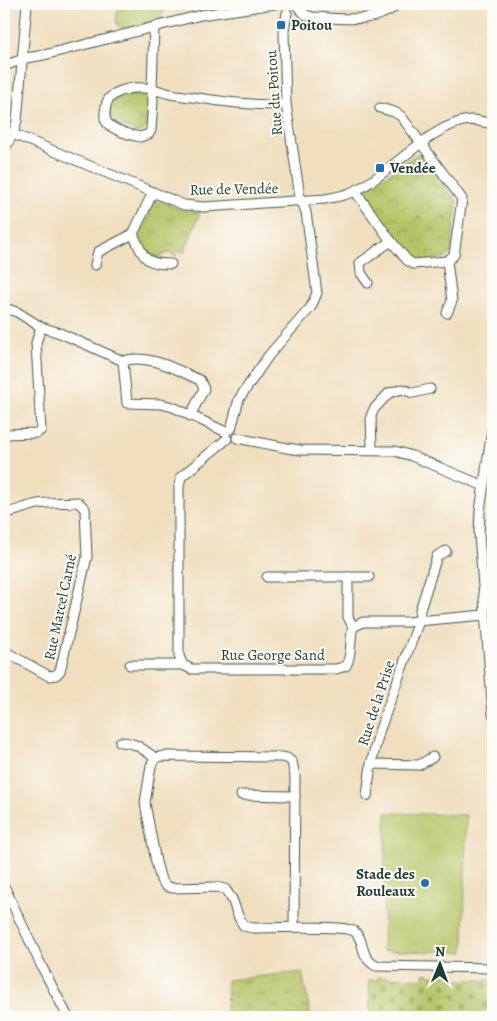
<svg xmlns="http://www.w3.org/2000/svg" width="497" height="1021" font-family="Alegreya,serif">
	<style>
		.grass { fill: url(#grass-tufts); stroke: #6a804d }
		.cemetery { fill: url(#cemetery-stones); stroke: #6a804d }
		.park { fill: url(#park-crowns); stroke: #6a804d }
		.garden { fill: #b5c466; stroke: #6a804d }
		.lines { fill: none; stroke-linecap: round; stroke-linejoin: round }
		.minor-casing { stroke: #3e5549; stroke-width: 11 }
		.minor { stroke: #fff; stroke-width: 9 }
		.poi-dot { fill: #1f6fb2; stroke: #fdfcf7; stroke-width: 2 }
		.labels { text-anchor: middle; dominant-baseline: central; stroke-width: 4; stroke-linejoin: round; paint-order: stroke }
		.poi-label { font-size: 15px; font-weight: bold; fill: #1f3d34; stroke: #fdfcf7; text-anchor: start }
		.street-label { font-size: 15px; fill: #1f3d34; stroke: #fdfcf7 }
	</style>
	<defs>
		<pattern id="grass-tufts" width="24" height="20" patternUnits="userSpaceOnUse" patternTransform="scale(1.25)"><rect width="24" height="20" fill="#b5c466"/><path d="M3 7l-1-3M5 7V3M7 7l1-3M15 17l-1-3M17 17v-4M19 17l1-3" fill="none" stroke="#93a055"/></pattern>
		<pattern id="cemetery-stones" width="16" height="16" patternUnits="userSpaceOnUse" patternTransform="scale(1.25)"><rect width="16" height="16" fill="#b5c466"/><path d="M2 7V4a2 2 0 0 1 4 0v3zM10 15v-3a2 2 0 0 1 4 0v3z" fill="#93a055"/></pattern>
		<pattern id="park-crowns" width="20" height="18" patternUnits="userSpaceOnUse" patternTransform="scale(1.25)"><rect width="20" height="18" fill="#b5c466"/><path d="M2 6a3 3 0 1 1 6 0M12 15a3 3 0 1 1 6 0" fill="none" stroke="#93a055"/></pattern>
	</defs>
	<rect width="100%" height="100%" fill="#fdfcf7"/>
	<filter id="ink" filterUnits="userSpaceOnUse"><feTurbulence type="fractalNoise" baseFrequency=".02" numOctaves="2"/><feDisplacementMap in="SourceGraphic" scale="10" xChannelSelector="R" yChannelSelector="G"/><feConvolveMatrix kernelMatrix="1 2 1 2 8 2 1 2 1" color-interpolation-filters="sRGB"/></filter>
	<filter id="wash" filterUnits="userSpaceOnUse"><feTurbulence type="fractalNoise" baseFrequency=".0096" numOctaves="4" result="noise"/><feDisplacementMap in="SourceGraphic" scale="20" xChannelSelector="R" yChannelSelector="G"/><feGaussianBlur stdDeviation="1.12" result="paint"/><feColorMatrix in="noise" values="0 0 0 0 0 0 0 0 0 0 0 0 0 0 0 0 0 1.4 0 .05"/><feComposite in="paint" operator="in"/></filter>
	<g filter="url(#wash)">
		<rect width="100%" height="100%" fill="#f0debe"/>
		<g class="grass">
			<path d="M122 4H163L164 13 157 21 126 29C111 27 116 13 122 4Z"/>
			<path d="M136 93 147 95C150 101 149 108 148 115 147 144 129 128 112 121 102 99 120 97 136 93Z"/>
			<path d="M159 201 186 211 200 213 184 253 179 251 176 256 168 253 156 258 148 254 139 235 150 214 148 211 150 205Z"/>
			<path d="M302 972 311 1017H226L227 980Z"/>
		</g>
		<path class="cemetery" d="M427 973C437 979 441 974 451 973L452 980H493V1017H370L369 980H378V977L423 979 424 974Z"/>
		<path class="park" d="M417 154 423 155 457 202 451 253 444 258 413 263 362 192Z"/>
		<path class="garden" d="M386 813 466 815 464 952 383 951Z"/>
	</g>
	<g filter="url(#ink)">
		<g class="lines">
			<g class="minor-casing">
				<g id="minor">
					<path d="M299 8 306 15 312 17C341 18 375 25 398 4"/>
					<path d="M154 27 152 89 153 101 151 130 149 134 140 137C131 135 115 131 108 124 103 119 105 112 106 106 108 91 131 87 144 88 153 88 162 92 170 94 209 99 247 107 286 104"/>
					<path d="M4 66 26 58 44 55 201 15 275 4"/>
					<path d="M13 134 184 205 204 207 325 199C335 197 345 196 354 191 389 176 432 122 471 120 478 120 486 123 493 124"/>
					<path d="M4 150 13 134 17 121 27 4"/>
					<path d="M355 191 391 241 407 260 413 264 447 261 454 255 462 199 401 116 394 112 380 108"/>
					<path d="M133 234C144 257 143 264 171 264"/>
					<path d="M447 261 452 301 447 313"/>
					<path d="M95 265 98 252 133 234 153 192"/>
					<path d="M368 283 361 273 360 263 391 241"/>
					<path d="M4 308 17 312 41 327 60 333 123 361 127 403 161 404 173 407 226 432"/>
					<path d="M123 361C149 353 177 370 200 380L204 389 190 416"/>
					<path d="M493 423 480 511 479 534 493 714"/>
					<path d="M231 429 239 399 269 355 311 307 317 293 306 212 300 197 286 104 284 31 287 13"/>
					<path d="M4 434 37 433 41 430 36 343 41 327"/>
					<path d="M237 438 287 448 300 450 395 451 412 456 484 486"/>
					<path d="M227 439 188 471 181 477 179 486V656L183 665 191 669H336L346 666C353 653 349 641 353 627L363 622H406L485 615"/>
					<path d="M372 449 371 416 374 409 389 393 402 389 413 393 430 389"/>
					<path d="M4 513C16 512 26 506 38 504 51 502 65 503 78 502L85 509 87 557 60 671 56 675 49 676 4 651"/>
					<path d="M267 577H348V617L353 627"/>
					<path d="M348 577H369"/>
					<path d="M130 665H183"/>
					<path d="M120 742C135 742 143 749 155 758"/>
					<path d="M371 764 419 765 433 757"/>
					<path d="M241 795 295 796"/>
					<path d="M367 796 371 764 379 732 419 621 420 610 437 556 446 551"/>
					<path d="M4 886 42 967 68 1017"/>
					<path d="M294 928 295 776 292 762 287 758 281 757 163 756 155 758 151 766 145 803 156 862 161 880 166 886 172 888 216 887 225 889 232 899 239 918 244 926 253 928C270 928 343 925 354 931 366 940 358 956 376 966L493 968"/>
				</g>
			</g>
			<use href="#minor" class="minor"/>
		</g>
	</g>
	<g class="poi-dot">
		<rect x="276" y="20" width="10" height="10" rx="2.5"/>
		<rect x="375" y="163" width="10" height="10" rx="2.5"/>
		<circle cx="425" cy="883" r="5"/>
	</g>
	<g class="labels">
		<g class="poi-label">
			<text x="291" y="25">Poitou</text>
			<text x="390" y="168">Vendée</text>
			<text x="415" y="874" text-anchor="end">Stade des<tspan x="415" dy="17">Rouleaux</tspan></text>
		</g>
		<g class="street-label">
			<text transform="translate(274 93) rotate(-94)">Rue du Poitou</text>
			<text transform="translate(234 189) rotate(-1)">Rue de Vendée</text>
			<text transform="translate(60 607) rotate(-78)">Rue Marcel Carné</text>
			<text x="273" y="655">Rue George Sand</text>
			<text transform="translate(376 703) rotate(-72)">Rue de la Prise</text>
		</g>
	</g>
	<rect width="497" height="1021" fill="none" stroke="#fdfcf7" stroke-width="20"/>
	<g transform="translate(440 964) rotate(1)" stroke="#fdfcf7" stroke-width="4" paint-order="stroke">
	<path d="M0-4L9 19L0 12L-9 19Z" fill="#1f3d34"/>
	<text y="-8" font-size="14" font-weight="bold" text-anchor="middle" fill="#1f3d34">N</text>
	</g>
</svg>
